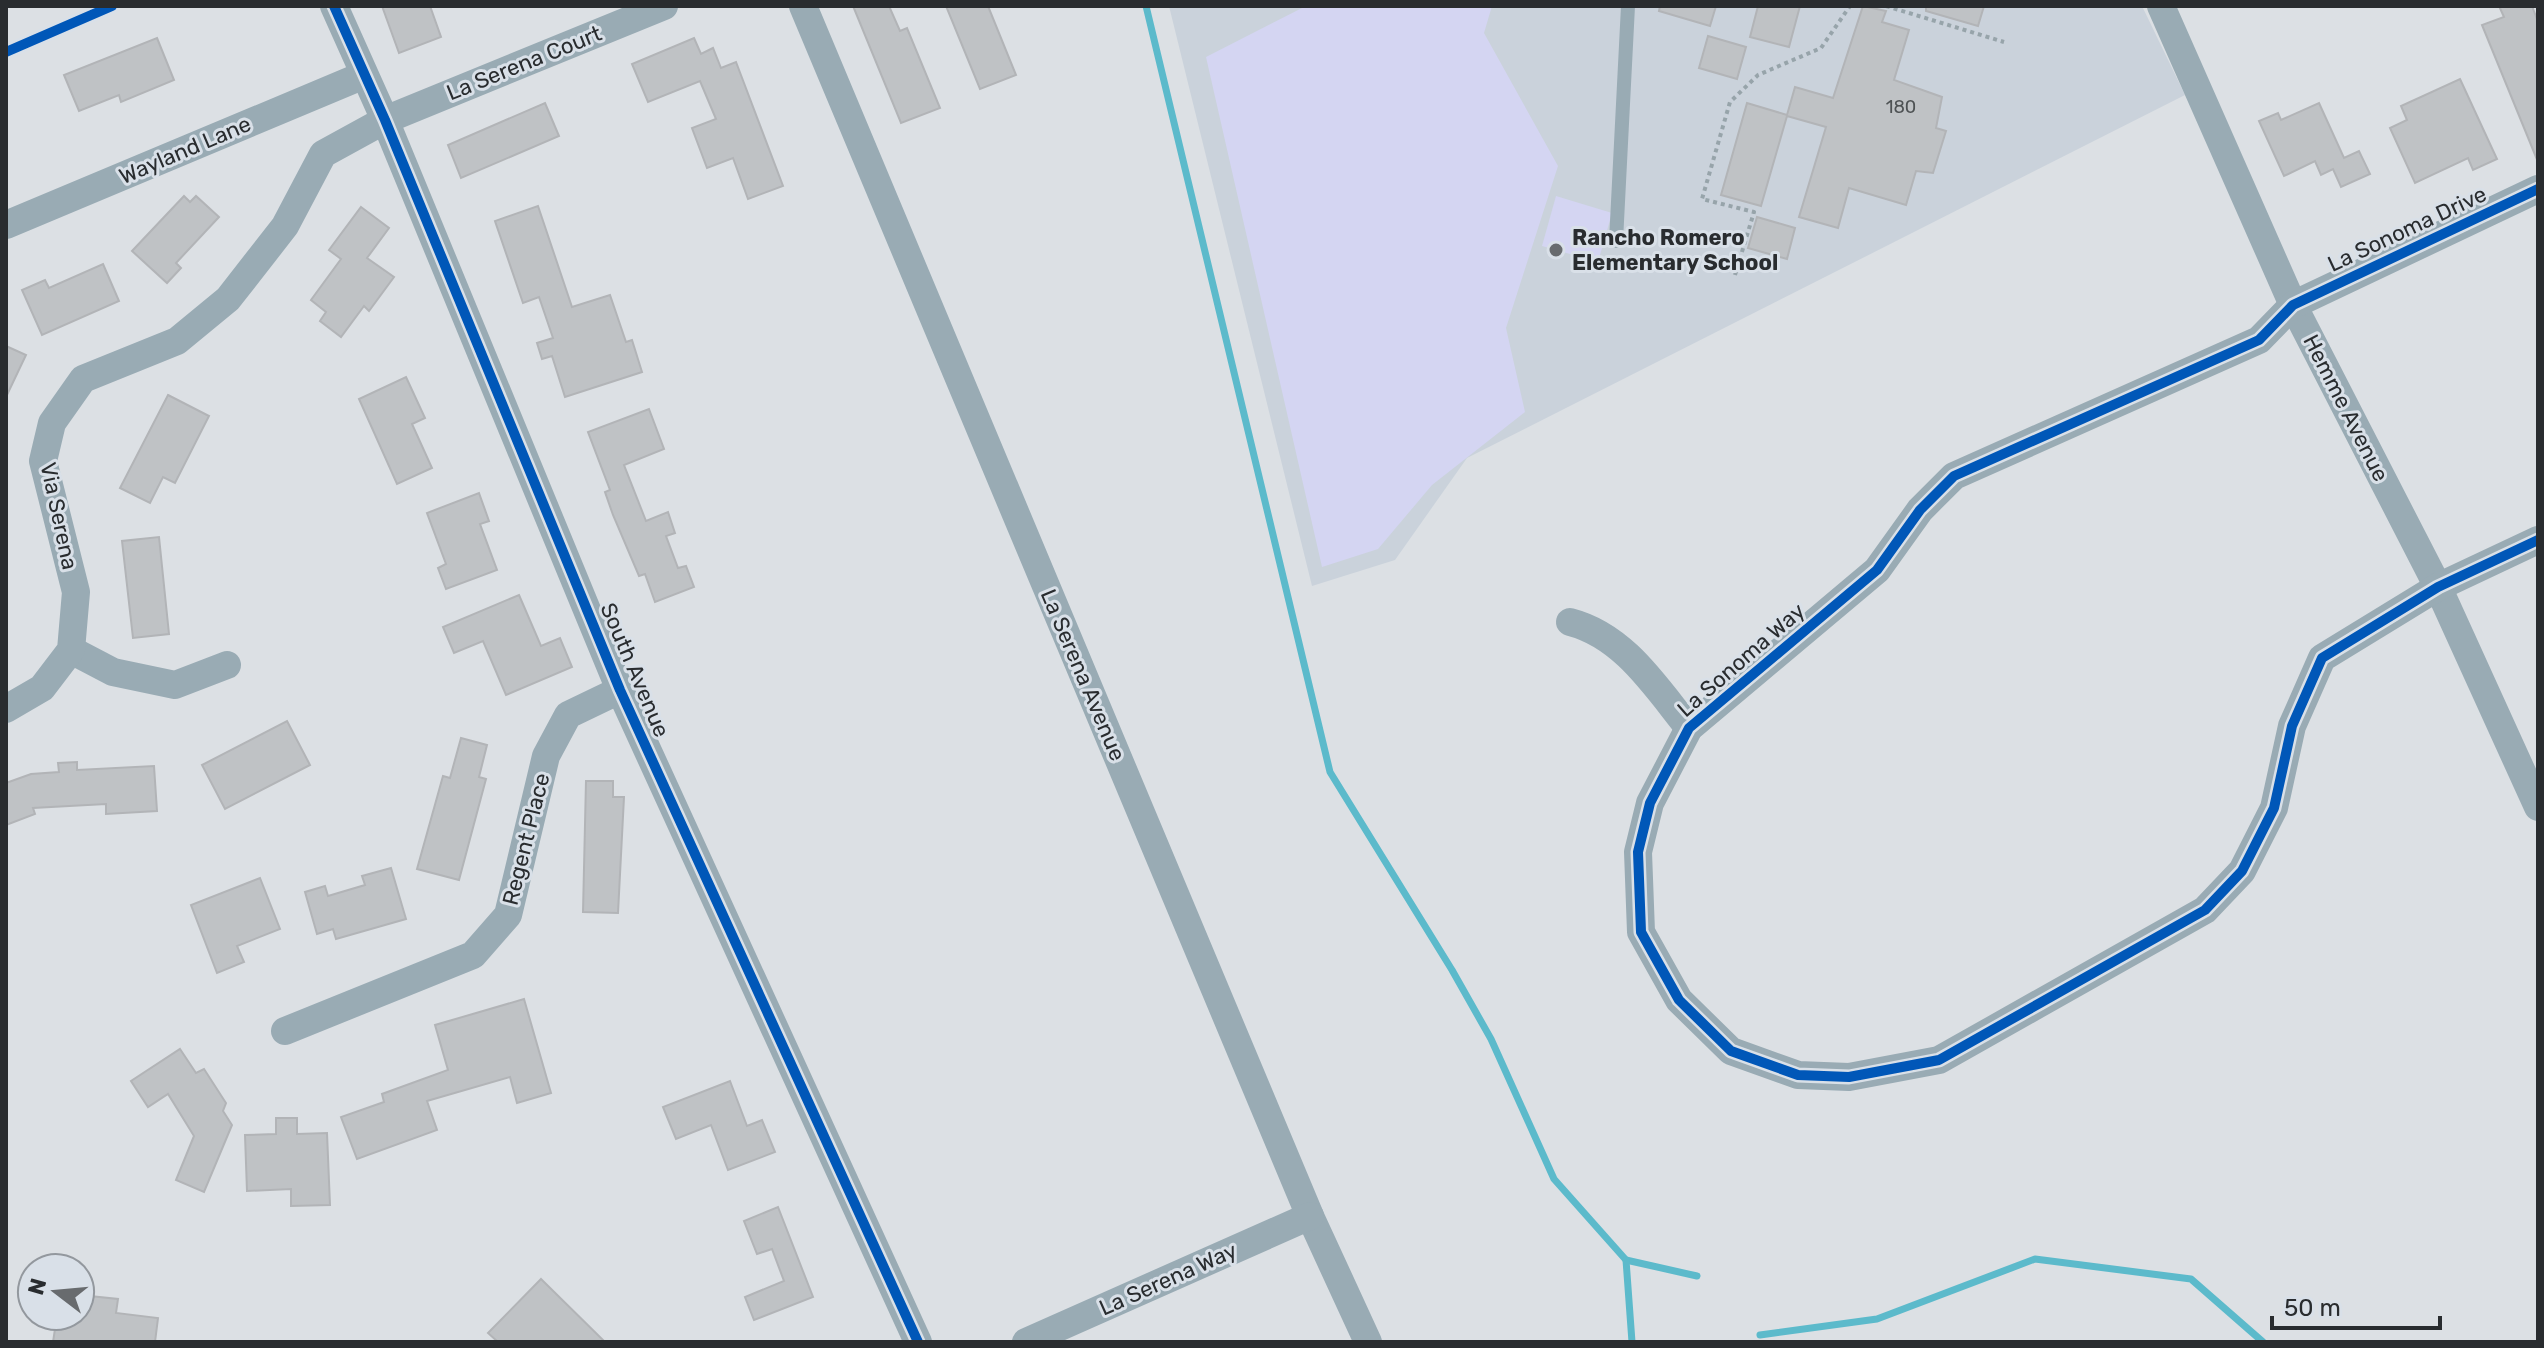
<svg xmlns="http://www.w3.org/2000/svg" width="2544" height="1348" font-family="Rubik,sans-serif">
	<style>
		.built { fill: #cad2db }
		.green { fill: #d4d5f2 }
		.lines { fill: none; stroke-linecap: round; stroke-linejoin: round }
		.stream { stroke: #5cbacb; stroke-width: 7 }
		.building { fill: #bfc2c5; stroke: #b2b4b7; stroke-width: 2 }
		.path { stroke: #97a4aa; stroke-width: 4; stroke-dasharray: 4 4; stroke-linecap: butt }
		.lane { stroke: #99abb4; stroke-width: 14 }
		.street { stroke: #99abb4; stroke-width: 28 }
		.cycleway-casing { stroke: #d9e0e8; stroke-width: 15 }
		.cycleway { stroke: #0057b8; stroke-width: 10 }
		.poi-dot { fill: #686b6e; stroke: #d9e0e8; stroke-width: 3 }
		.labels { text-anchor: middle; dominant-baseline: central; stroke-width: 6; stroke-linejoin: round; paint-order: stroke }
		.number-label { font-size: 18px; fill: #4e5254 }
		.street-label { font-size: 22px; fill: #292c2f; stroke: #d9e0e8 }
		.poi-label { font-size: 22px; font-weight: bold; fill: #292c2f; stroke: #d9e0e8; text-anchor: start }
	</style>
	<rect width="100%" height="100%" fill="#dce0e4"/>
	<path class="built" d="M1169 6H2142L2185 95 1467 458 1395 560 1312 586Z"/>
	<g class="green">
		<path d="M1306 6H1492L1484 33 1558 166 1506 328 1525 412 1432 485 1378 549 1322 567 1206 57Z"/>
		<path d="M1556 196 1612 213 1598 262 1542 246Z"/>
	</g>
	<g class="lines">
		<g class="stream">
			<path d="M1146 6 1330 772 1452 970 1491 1039 1554 1179 1626 1260 1697 1276"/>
			<path d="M1626 1260 1632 1342"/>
			<path d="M1760 1335 1877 1319 2035 1259 2191 1279 2263 1342"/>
		</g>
	</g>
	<g class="building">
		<path d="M382 6H430L441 37 399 53Z"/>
		<path d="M853 6H889L900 31 907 28 940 108 901 123Z"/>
		<path d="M946 6H988L1016 75 980 89Z"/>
		<path d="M1660 6H1716L1710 26 1659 11Z"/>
		<path d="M1758 6H1800L1789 47 1750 37Z"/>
		<path d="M1863 6 1886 11 1882 22 1909 30 1894 80 1942 97 1936 128 1946 131 1933 173 1916 171 1906 205 1849 188 1838 228 1799 217 1826 127 1787 116 1761 206 1721 195 1747 103 1787 115 1795 87 1833 98Z"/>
		<path d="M1926 6H1984L1978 26 1926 11Z"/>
		<path d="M2499 6H2532L2538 22V162L2482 25 2504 17Z"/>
		<path d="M1708 36 1746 47 1737 79 1699 68Z"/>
		<path d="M157 38 174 80 121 102 119 95 79 111 64 75Z"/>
		<path d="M694 38 701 54 713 48 721 68 736 62 783 186 748 199 733 158 707 168 692 128 716 119 700 81 648 102 632 64Z"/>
		<path d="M2460 79 2497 159 2473 170 2468 158 2415 183 2390 128 2407 120 2401 106Z"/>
		<path d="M545 103 559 136 461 178 448 145Z"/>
		<path d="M2319 103 2344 158 2359 151 2370 174 2341 187 2333 169 2321 175 2315 161 2284 176 2259 121 2278 113 2281 120Z"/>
		<path d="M184 196 190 202 196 196 219 217 176 263 181 268 167 283 132 251Z"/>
		<path d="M538 206 572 307 610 295 626 342 632 340 642 372 565 397 552 356 542 359 537 343 553 338 539 297 523 303 495 221Z"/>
		<path d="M361 207 389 228 367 258 394 277 369 311 364 306 341 337 320 321 326 312 311 300 341 259 329 250Z"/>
		<path d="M1757 217 1795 228 1787 259 1748 248Z"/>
		<path d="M103 264 119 301 42 335 22 290 45 280 49 288Z"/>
		<path d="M6 346 26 355 6 397Z"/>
		<path d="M406 377 425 418 412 424 432 468 397 484 359 399Z"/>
		<path d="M168 395 209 416 175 483 163 477 150 503 120 488Z"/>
		<path d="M649 409 664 449 624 465 646 521 668 512 675 533 666 536 678 568 686 566 694 587 655 602 645 574 639 576 613 515 605 492 610 490 588 432Z"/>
		<path d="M479 493 489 521 480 524 497 570 446 589 438 568 446 564 427 513Z"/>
		<path d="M159 537 169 634 133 638 122 541Z"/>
		<path d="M519 595 541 646 560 638 572 667 506 695 483 641 454 653 443 627Z"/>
		<path d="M287 721 310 765 225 809 202 765Z"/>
		<path d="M461 738 487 745 479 777 486 779 459 880 417 869 443 776 450 778Z"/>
		<path d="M77 762V770L154 766 157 811 106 814V804L33 808 35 814 6 825V783L31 774 59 772 58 763Z"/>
		<path d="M586 781H613V797H624L618 913 583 912Z"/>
		<path d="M391 868 406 919 336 939 333 929 317 934 305 892 325 886 328 896 365 885 362 876Z"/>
		<path d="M260 878 280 929 237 946 244 962 217 973 191 905Z"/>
		<path d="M524 999 551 1093 517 1103 510 1077 427 1101 437 1130 357 1159 341 1117 384 1102 382 1094 448 1070 435 1025Z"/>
		<path d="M180 1049 196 1073 204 1069 226 1103 223 1111 232 1125 204 1192 176 1180 194 1136 168 1094 148 1107 131 1081Z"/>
		<path d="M730 1081 747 1126 762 1120 775 1152 728 1170 711 1125 676 1139 663 1107Z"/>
		<path d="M276 1118H297V1134L327 1133 330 1205 291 1206V1189L247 1191 245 1135 276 1134Z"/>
		<path d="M778 1207 813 1297 754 1320 745 1297 784 1281 772 1249 757 1254 744 1221Z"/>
		<path d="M541 1279 605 1342H498L488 1333Z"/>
		<path d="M80 1295 118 1299 116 1313 158 1318 155 1342H53L57 1316H80Z"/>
	</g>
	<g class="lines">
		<g class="path">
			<path d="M1886 6 2004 42"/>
			<path d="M1735 275 1754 212 1702 199 1730 102 1758 75 1821 48 1850 6"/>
		</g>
		<path class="lane" d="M1616 241 1628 6"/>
		<g class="street">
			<path d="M334 6 385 120 620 690 918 1342"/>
			<path d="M803 6 1310 1216 1368 1342"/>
			<path d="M2161 6 2293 305 2438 587 2538 807"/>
			<path d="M2538 189 2293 305 2259 340 1954 476 1920 510 1877 570 1689 728 1650 803 1638 852 1641 932 1679 1000 1731 1051 1798 1075 1849 1077 1939 1060 2205 910 2242 871 2274 808 2292 726 2322 658 2438 587 2538 540"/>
			<path d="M6 225 364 75"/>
			<path d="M1570 622C1624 636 1655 686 1689 728"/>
			<path d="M71 650 113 672 175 685 227 665"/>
			<path d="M6 709 42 688 71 650 76 592 43 461 52 423 83 379 177 341 228 299 285 226 323 154 385 120 664 6"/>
			<path d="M285 1031 473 955 508 915 546 756 568 715 620 690"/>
			<path d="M1026 1342 1310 1216"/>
		</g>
		<g class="cycleway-casing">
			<g id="cycleway">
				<path d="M334 6 385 120 620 690 918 1342"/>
				<path d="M6 52 112 6"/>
				<path d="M2538 189 2293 305 2259 340 1954 476 1920 510 1877 570 1689 728 1650 803 1638 852 1641 932 1679 1000 1731 1051 1798 1075 1849 1077 1939 1060 2205 910 2242 871 2274 808 2292 726 2322 658 2438 587 2538 540"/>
			</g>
		</g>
		<use href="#cycleway" class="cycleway"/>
	</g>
	<circle class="poi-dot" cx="1556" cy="250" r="8"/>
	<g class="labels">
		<g class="number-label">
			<text x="1901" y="107">180</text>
		</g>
		<g class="street-label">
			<text transform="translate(524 63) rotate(-22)">La Serena Court</text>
			<text transform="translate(185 150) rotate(-23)">Wayland Lane</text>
			<text transform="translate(2407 229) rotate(-25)">La Sonoma Drive</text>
			<text transform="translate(2346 408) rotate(63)">Hemme Avenue</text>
			<text transform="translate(59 516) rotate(78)">Via Serena</text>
			<text transform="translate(1741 660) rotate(-41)">La Sonoma Way</text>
			<text transform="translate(635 670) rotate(67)">South Avenue</text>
			<text transform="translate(1083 675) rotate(67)">La Serena Avenue</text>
			<text transform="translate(526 839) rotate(-76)">Regent Place</text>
			<text transform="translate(1168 1279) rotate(-24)">La Serena Way</text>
		</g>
		<g class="poi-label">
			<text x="1572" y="237">Rancho Romero<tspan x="1572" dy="25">Elementary School</tspan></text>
		</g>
	</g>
	<rect width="2544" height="1348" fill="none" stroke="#292c2f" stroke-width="16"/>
	<g transform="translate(56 1292) rotate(286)"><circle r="38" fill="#d9e0e8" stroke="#93989e" stroke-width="2"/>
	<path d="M0-6L14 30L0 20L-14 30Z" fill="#686b6e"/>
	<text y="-12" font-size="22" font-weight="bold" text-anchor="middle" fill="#292c2f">N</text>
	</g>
	<path d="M2272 1316v12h168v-12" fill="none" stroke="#292c2f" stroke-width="4"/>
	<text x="2284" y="1316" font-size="24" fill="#292c2f" stroke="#d9e0e8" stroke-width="6" paint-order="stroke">50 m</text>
</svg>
